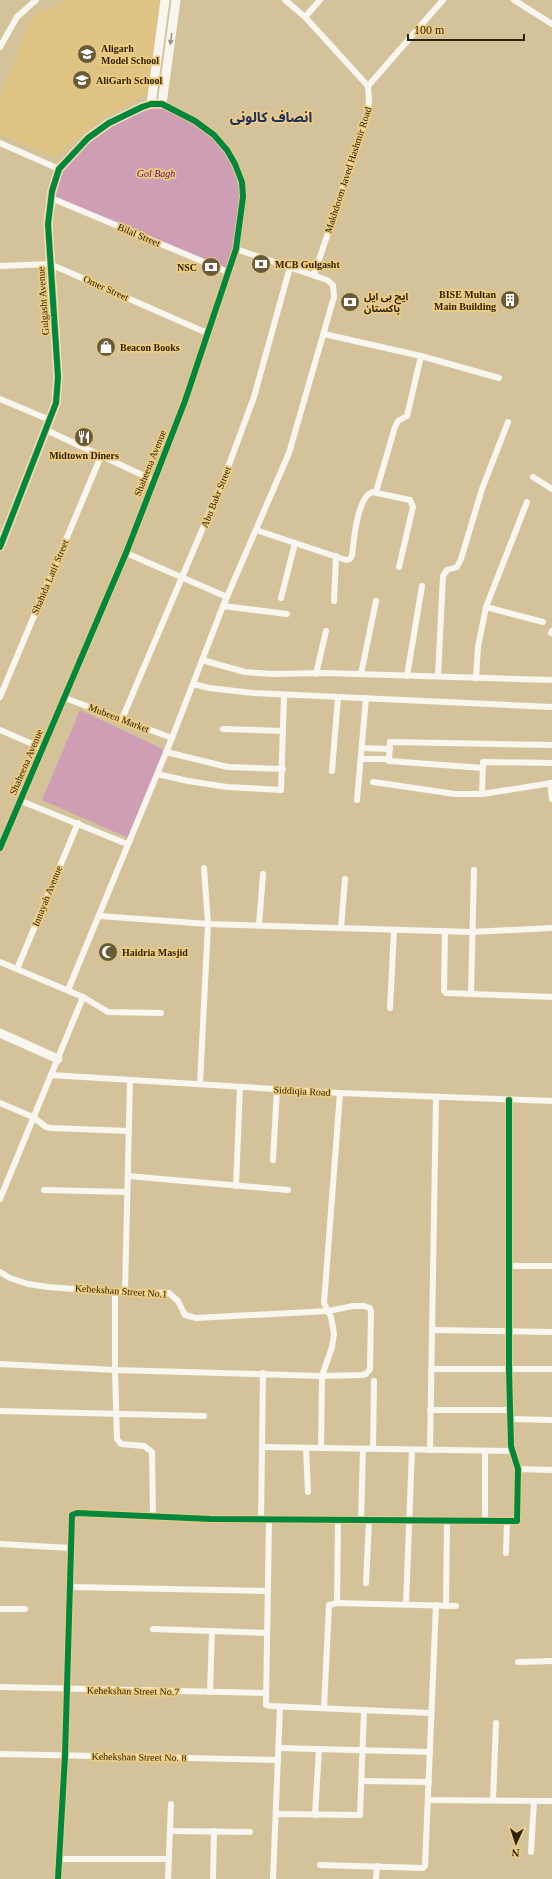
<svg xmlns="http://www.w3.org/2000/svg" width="552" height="1879" font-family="'Times New Roman','Noto Sans Arabic',serif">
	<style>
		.built { fill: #dec383 }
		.green { fill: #ce9eb4 }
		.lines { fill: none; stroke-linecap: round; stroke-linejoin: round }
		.street { stroke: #f9f6f0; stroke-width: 6 }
		.secondary { stroke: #f9f6f0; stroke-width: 9 }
		.cycleway-casing { stroke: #edcc82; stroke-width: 8 }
		.cycleway { stroke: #00873e; stroke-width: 6 }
		.oneway { fill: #9e9785 }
		.labels { text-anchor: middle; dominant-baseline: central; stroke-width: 3.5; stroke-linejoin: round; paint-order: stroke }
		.poi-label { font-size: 10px; font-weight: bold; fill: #2f2203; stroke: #edcc82; text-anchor: start }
		.street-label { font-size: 10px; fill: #2f2203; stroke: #edcc82 }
		.park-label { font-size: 10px; font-style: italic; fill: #5f0a62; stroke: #edcc82 }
		.district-label { font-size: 14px; font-weight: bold; fill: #1c3067; stroke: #edcc82 }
	</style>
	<rect width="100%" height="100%" fill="#d4c39a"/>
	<path class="built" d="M70 0H163L151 92 101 119 55 157 0 134V97L33 16Z"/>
	<g class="green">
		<path d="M162 104 214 135 235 164 243 197 228 272 51 198 59 169 109 123Z"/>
		<path d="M80 710 169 752 133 840 42 800Z"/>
	</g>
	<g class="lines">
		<g class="street">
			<path d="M285 0 305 17 368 86 369 101 367 115 314 275"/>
			<path d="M514 0 552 24"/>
			<path d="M305 17 320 0"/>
			<path d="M0 47 17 17 36 0"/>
			<path d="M368 86 443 0"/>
			<path d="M0 143 59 169"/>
			<path d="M51 198 228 272"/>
			<path d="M0 266 50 264 207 333"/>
			<path d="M324 334 421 356 499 378"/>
			<path d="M0 399 50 420"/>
			<path d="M46 430 153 480"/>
			<path d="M533 477 552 489"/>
			<path d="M376 492 395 427 398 421 407 416 421 356"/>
			<path d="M256 530 346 560 350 559 352 555C354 540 357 498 372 492L410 500 413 507 399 567"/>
			<path d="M126 553 227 597"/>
			<path d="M281 598 295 543"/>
			<path d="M334 601 336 556"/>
			<path d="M223 606 287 614"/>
			<path d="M486 607 543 622"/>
			<path d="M551 633 552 631"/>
			<path d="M202 660 245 672 273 674 324 673 552 680"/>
			<path d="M316 674 326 631"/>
			<path d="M361 674 376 601"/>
			<path d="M407 676 422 586"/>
			<path d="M438 676 443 576 447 570 457 567 461 559 482 489 508 422"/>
			<path d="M476 678 478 647 486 607 527 502"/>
			<path d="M193 684 209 688 253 693 552 707"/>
			<path d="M0 697 101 456"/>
			<path d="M65 698 172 738"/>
			<path d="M122 719 224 478 254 397 290 267"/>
			<path d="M223 729 283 731"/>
			<path d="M0 730 42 748"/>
			<path d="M362 748 390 749"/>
			<path d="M166 752 228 767 283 769"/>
			<path d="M361 759H389"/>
			<path d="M483 768 389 761 390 742 552 745"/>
			<path d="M332 771 338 697"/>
			<path d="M157 774 188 781 227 787 281 790 284 695"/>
			<path d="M373 782 455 794H482L552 783"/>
			<path d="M550 783 552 799"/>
			<path d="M482 794 483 762 552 763"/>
			<path d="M357 800 366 698"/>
			<path d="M21 801 127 844"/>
			<path d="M0 848 126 553 185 401 236 249 243 197 242 182 235 164 227 150 214 135 195 121 162 104"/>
			<path d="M100 916 208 924 471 932 552 928"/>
			<path d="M259 925 263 874"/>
			<path d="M341 928 345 879"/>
			<path d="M445 931 444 991 446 993 552 997"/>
			<path d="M0 962 83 997 108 1012 161 1013"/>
			<path d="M17 969 78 823"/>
			<path d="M68 990 172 738 223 606 289 453 334 297 333 285 327 280 236 249"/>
			<path d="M471 994 474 870"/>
			<path d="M390 1008 394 930"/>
			<path d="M51 1075 340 1093 552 1101"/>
			<path d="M200 1084 208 924 204 868"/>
			<path d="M0 1103 33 1117 46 1127 51 1128 129 1131"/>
			<path d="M273 1160 277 1089"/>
			<path d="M128 1176 288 1190"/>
			<path d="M236 1186 240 1087"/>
			<path d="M44 1190 127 1192"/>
			<path d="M0 1199 83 997"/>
			<path d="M510 1266H552"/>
			<path d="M0 1272 10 1278 28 1284 48 1287 115 1292 169 1293 178 1301 185 1315 196 1318 328 1311 353 1306H364L370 1308 371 1311 370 1369 366 1374 362 1375 322 1376 115 1370 0 1364"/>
			<path d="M115 1292V1370L117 1439 121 1444 144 1446 152 1452 153 1517"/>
			<path d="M125 1292 130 1080"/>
			<path d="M432 1330 552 1332"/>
			<path d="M431 1369H552"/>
			<path d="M430 1410H510"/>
			<path d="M0 1411 204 1416"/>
			<path d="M510 1419 552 1420"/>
			<path d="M262 1447 512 1451"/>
			<path d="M306 1448 308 1492"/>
			<path d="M321 1448 322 1376 332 1347 334 1334 331 1317 324 1303 340 1093"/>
			<path d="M373 1449 374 1381"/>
			<path d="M430 1450 436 1098"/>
			<path d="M518 1469 552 1470"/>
			<path d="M261 1520 263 1373"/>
			<path d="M269 1520 266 1705 270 1706 431 1713"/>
			<path d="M361 1521 363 1449"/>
			<path d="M485 1521V1454"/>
			<path d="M0 1544 71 1548"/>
			<path d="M506 1553 507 1522"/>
			<path d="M366 1583 369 1521"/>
			<path d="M70 1587 268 1591"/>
			<path d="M337 1603 338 1520"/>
			<path d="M406 1604 412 1450"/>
			<path d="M446 1606 447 1521"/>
			<path d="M0 1609H25"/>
			<path d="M153 1629 267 1633"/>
			<path d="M518 1662 552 1661"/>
			<path d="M0 1687 265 1693"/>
			<path d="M210 1692 212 1631"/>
			<path d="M324 1708 329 1605 337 1603 456 1606"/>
			<path d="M279 1748 430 1752"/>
			<path d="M0 1754 278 1760"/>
			<path d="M362 1781 429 1782"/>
			<path d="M428 1800 552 1801"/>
			<path d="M493 1800 496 1723"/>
			<path d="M276 1814 360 1815 364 1710"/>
			<path d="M315 1815 319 1749"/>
			<path d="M170 1831 250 1832"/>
			<path d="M531 1852 534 1801"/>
			<path d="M59 1859H169"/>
			<path d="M320 1865 423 1868 425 1866 436 1605"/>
			<path d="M58 1879 65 1756 72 1515 77 1513 211 1519 517 1521 518 1469 511 1446 509 1369V1100"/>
			<path d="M168 1879 171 1804"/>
			<path d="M213 1879 214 1831"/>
			<path d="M273 1879 280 1707"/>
			<path d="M376 1879 377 1866"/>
		</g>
		<g class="secondary">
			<path d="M151 104 165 0"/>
			<path d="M0 547 56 403 58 377 48 224 52 191 59 169 88 138 109 123 142 107 151 104H162L176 0"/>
			<path d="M0 1033 58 1059"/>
		</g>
		<g class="cycleway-casing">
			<g id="cycleway">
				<path d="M0 547 56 403 58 377 48 224 52 191 59 169 88 138 109 123 142 107 151 104H162L195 121 214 135 227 150 235 164 242 182 243 197 236 249 185 401 126 553 0 848"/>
				<path d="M58 1879 65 1756 72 1515 77 1513 211 1519 517 1521 518 1469 511 1446 509 1369V1100"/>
			</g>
		</g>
		<use href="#cycleway" class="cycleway"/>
	</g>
	<defs><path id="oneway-solid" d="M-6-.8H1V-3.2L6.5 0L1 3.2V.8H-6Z"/></defs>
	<use class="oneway" href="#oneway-solid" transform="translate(171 39) rotate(98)"/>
	<defs>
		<g id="university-disc" transform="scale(1)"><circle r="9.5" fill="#695a38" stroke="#edcc82"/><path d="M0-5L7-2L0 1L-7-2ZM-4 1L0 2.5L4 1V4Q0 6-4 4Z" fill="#fff"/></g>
		<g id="school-disc" transform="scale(1)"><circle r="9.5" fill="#695a38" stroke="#edcc82"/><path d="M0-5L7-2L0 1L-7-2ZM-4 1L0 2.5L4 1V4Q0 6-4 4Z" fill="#fff"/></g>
		<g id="bank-disc" transform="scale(1)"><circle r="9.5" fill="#695a38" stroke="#edcc82"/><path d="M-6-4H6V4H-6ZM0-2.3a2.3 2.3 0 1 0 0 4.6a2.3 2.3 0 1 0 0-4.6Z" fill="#fff"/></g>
		<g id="building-disc" transform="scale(1)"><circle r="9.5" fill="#695a38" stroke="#edcc82"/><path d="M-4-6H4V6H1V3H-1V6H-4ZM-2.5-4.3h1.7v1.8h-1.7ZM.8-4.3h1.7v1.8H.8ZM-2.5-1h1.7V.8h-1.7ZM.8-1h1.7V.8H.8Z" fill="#fff"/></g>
		<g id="shop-disc" transform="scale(1)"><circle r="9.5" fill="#695a38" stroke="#edcc82"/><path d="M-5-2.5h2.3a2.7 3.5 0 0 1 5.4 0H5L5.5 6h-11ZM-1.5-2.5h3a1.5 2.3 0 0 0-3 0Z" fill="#fff"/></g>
		<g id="restaurant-disc" transform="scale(1)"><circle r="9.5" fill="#695a38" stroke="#edcc82"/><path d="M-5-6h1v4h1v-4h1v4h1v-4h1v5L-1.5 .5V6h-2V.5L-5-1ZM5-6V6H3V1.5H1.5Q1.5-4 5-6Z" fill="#fff"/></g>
		<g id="mosque-disc" transform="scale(1)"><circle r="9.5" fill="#695a38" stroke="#edcc82"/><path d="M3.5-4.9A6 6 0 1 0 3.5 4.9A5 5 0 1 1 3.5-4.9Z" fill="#fff"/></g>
	</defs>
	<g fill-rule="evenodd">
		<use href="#university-disc" x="87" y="54"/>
		<use href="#school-disc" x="82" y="80"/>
		<use href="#bank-disc" x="261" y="264"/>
		<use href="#bank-disc" x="211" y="267"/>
		<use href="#building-disc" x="510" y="300"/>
		<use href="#bank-disc" x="350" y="302"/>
		<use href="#shop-disc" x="106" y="347"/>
		<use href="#restaurant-disc" x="84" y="437"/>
		<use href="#mosque-disc" x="108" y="952"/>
	</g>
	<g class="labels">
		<g class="poi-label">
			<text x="101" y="48">Aligarh<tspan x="101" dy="12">Model School</tspan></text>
			<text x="96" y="80">AliGarh School</text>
			<text x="275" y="264">MCB Gulgasht</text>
			<text x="197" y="267" text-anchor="end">NSC</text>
			<text x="496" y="294" text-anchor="end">BISE Multan<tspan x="496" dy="12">Main Building</tspan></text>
			<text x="364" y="296">ایچ بی ایل<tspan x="364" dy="12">پاکستان</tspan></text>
			<text x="120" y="347">Beacon Books</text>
			<text x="84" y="455" text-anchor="middle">Midtown Diners</text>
			<text x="122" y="952">Haidria Masjid</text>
		</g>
		<g class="street-label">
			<text transform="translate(348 170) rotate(-72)">Makhdoom Javed Hashmir Road</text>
			<text transform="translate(139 235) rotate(23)">Bilal Street</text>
			<text transform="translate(106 288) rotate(24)">Omer Street</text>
			<text transform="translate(43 301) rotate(-94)">Gulgasht Avenue</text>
			<text transform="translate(150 463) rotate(-68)">Shaheena Avenue</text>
			<text transform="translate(216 497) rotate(-68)">Abu Bakr Street</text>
			<text transform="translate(50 577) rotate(-67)">Shahida Latif Street</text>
			<text transform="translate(119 718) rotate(21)">Mubeen Market</text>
			<text transform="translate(26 762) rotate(-67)">Shaheena Avenue</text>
			<text transform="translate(47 896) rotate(-68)">Innayah Avenue</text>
			<text transform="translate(302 1091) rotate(3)">Siddiqia Road</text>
			<text transform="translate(121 1291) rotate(4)">Kehekshan Street No.1</text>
			<text transform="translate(133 1691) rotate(1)">Kehekshan Street No.7</text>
			<text transform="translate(139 1757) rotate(1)">Kehekshan Street No. 8</text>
		</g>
		<g class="park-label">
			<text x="156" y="173">Gol Bagh</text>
		</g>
		<g class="district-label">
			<text x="271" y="117">انصاف کالونی</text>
		</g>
	</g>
	<g transform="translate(516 1843) rotate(183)" stroke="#edcc82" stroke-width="3" paint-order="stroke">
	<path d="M0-3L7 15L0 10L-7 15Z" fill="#2f2203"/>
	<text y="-6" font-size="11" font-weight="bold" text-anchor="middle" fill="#2f2203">N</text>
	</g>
	<path d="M408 34v6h116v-6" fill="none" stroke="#2f2203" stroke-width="2"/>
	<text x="414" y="34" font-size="12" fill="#2f2203" stroke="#edcc82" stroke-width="3" paint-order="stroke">100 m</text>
</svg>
